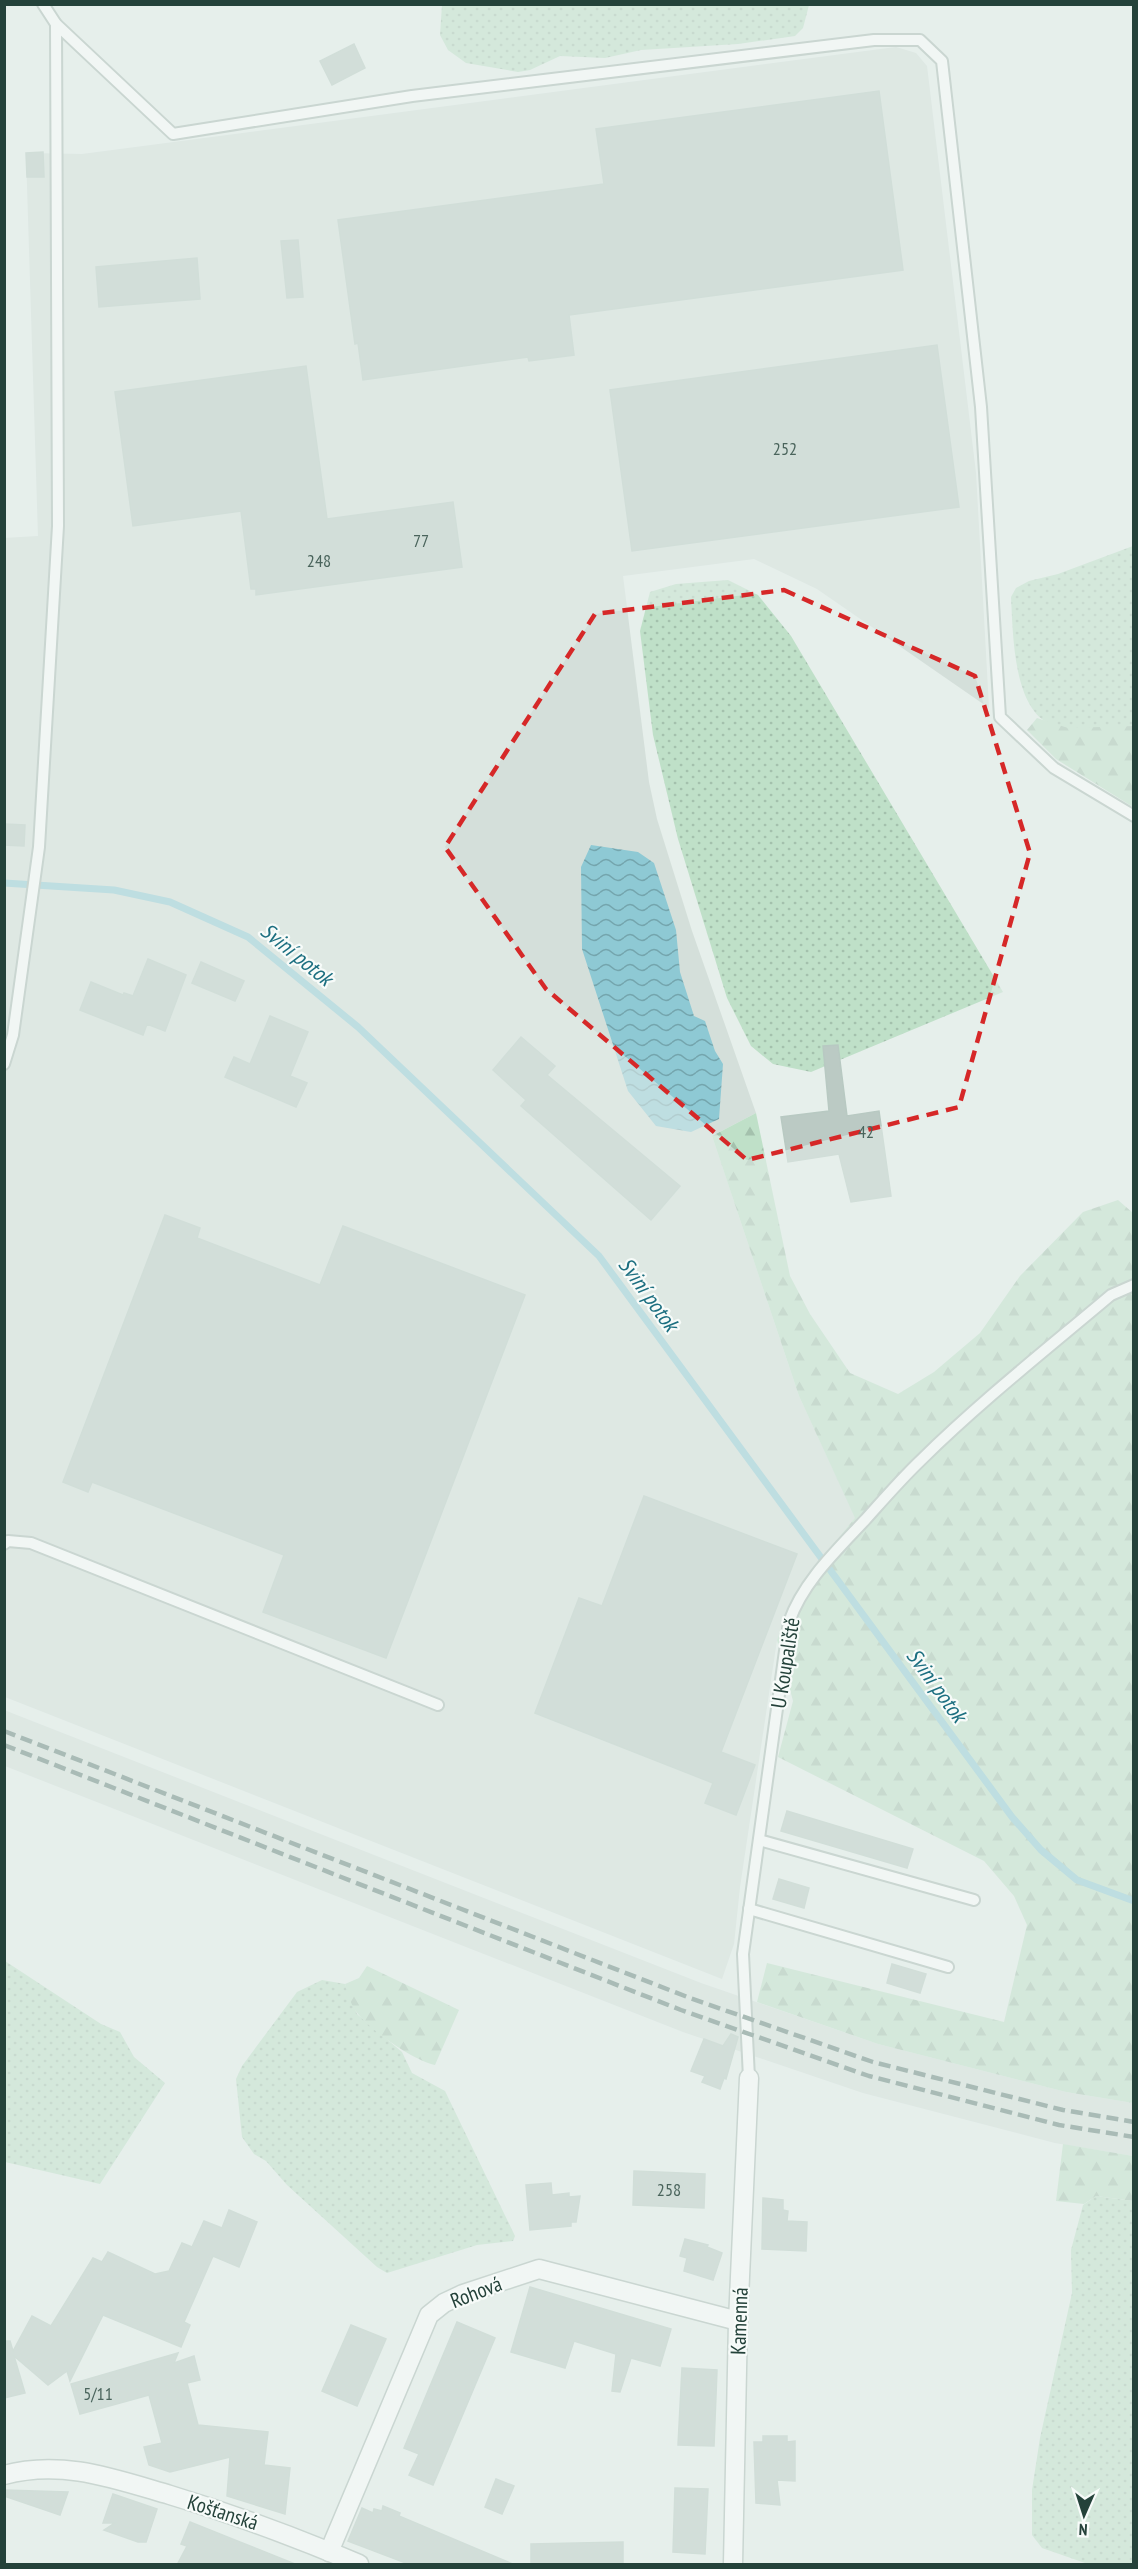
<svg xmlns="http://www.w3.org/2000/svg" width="1138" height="2569" font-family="'PT Sans Narrow',sans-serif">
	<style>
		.built { fill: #d4dfda }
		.grass { fill: url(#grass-dots) }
		.forest { fill: url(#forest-firs) }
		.water { fill: url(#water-waves) }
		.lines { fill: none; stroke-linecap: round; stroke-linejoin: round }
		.stream { stroke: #8ec9d4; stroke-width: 7 }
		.building { fill: #bbcac4; stroke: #b8c9c2; stroke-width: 1.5 }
		.service-casing { stroke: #a8b8b2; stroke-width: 14 }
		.minor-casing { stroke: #a8b8b2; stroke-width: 21 }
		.tertiary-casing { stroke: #a8b8b2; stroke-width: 21 }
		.service { stroke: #fff; stroke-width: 10 }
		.minor { stroke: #fff; stroke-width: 18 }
		.tertiary { stroke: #fff; stroke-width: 18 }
		.rail { stroke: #5f7d75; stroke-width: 4.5; stroke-dasharray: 12 6; stroke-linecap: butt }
		.marked { fill: none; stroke: #d62828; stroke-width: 4.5; stroke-dasharray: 12 8; stroke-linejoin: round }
		.labels { text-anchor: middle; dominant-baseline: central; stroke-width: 4.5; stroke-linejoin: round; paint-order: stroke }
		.number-label { font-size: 18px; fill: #4a645c }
		.street-label { font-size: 21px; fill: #24423a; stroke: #f7fbf9 }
		.water-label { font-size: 22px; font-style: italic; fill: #1c6f80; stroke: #f7fbf9 }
	</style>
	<defs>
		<pattern id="grass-dots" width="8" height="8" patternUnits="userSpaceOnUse" patternTransform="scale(1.5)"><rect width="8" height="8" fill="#bfe0c8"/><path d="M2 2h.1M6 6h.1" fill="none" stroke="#a4c1ad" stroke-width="1.8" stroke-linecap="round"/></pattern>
		<pattern id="forest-firs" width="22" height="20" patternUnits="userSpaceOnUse" patternTransform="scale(1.5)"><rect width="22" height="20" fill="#bfe0c8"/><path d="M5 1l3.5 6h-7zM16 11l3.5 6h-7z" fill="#a4c1ad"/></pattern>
		<pattern id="water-waves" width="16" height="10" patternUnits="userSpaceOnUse" patternTransform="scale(1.5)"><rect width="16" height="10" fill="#8ec9d4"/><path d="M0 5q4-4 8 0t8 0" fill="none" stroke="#74a5ad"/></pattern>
	</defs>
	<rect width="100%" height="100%" fill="#e6efeb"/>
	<g class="built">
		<path d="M896 47 916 53 927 66 976 473 989 708 817 589 754 559 623 576 649 782 657 819 692 931 756 1113 712 1136 799 1396 856 1519 812 1570 791 1601 777 1640 740 1887 734 1944 722 1979 5 1697 4 538 38 536 26 153 82 154Z"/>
		<path d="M4 1710 701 1983 878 2044 1066 2092 1133 2103V2156L1055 2143 863 2093 683 2032 5 1766Z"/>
	</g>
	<g class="grass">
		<path d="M442 5V4L809 5 803 28 795 36 738 44 641 50 605 58 560 56 530 70 518 72 466 63 448 50 440 35Z"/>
		<path d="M1133 546V726C1112 729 1071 733 1050 724 1013 708 1013 633 1011 597L1016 588 1029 581 1058 574Z"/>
		<path d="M728 580 758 595 791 636 1003 992 811 1072 773 1064 751 1046 727 998 678 839 653 735 640 631 650 592 676 584Z"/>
		<path d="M5 1961 101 2024 120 2032 134 2057 165 2083 100 2184 5 2162Z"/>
		<path d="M322 1980 345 1984 357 2014 402 2052 412 2073 445 2091 515 2236 513 2241 477 2245 387 2273 377 2267 287 2185 266 2161 254 2154 242 2137 236 2079 242 2066 297 1992Z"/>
		<path d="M1096 2196 1133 2201V2563H1085L1042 2548 1032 2535V2490L1040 2438 1072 2293 1071 2250 1083 2205Z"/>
	</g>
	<g class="forest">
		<path d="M1037 718 1068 728 1133 726V807L1056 759 1027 730Z"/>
		<path d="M756 1113 790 1276 810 1314 850 1373 898 1394 934 1372 980 1333 1020 1276 1083 1212 1118 1200 1133 1213V2103L1066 2092 878 2044 757 2002 767 1963 1004 2022 1027 1925 1014 1896 984 1861 778 1757 793 1701 777 1640 791 1601 812 1570 855 1518 799 1396 712 1136Z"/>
		<path d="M367 1966 459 2010 435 2065C413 2060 373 2032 358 2014 351 2006 348 1994 345 1984L359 1978Z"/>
		<path d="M1063 2144 1133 2156V2201L1096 2196 1084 2204 1056 2201Z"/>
	</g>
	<path class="water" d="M591 845 638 852 654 863 676 930 680 972 694 1016 705 1021 715 1051 723 1064 719 1119 691 1132 656 1126 628 1091 582 949 581 867Z"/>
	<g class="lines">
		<path class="stream" d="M4 883 114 890 170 902 248 937 358 1027 599 1256 1012 1817 1041 1850 1077 1880 1134 1901"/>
	</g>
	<g class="building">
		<path d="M354 44 365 68 332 85 320 61Z"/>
		<path d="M879 91 903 270 569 315 574 355 529 361 528 357 363 380 358 343 355 344 338 220 604 184 596 129Z"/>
		<path d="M43 152 44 177H27L26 153Z"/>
		<path d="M298 240 303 297 287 298 281 241Z"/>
		<path d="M197 258 200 299 99 307 96 267Z"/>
		<path d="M937 345 959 507 632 551 610 390Z"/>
		<path d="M306 366 327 519 453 502 462 567 256 595V589H251L241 511 133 526 115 392Z"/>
		<path d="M4 824 25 825 24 846 4 845Z"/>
		<path d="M148 959 186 975 165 1031 147 1024 143 1035 80 1010 91 982 123 995 124 993 133 996Z"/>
		<path d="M201 962 244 981 235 1001 192 983Z"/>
		<path d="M270 1016 308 1032 290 1076 307 1083 296 1107 225 1077 234 1057 250 1064Z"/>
		<path d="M521 1037 555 1066 547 1075 680 1186 651 1220 521 1106 526 1100 493 1070Z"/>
		<path d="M838 1045 847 1116 879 1111 891 1196 851 1202 839 1154 788 1162 781 1117 829 1111 823 1046Z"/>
		<path d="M165 1215 200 1228 197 1238 320 1285 343 1226 525 1295 386 1658 263 1612 284 1555 92 1482 88 1492 63 1482Z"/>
		<path d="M644 1496 797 1554 721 1752 755 1765 736 1815 705 1803 713 1783 535 1713 579 1598 602 1606Z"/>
		<path d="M787 1811 913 1849 907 1868 781 1831Z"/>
		<path d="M779 1879 809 1888 804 1908 773 1899Z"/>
		<path d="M892 1964 926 1974 920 1993 887 1983Z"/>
		<path d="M731 2034 738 2037 726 2079 724 2078 720 2089 702 2082 705 2076 691 2071 704 2039 723 2046Z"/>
		<path d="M634 2171 705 2174 704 2208 633 2205Z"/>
		<path d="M551 2183 552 2195 569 2193V2197L580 2196 576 2222H571V2226L530 2230 526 2185Z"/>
		<path d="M763 2198 783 2200V2210L788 2211 787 2221 807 2222 806 2251 762 2249Z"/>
		<path d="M229 2210 257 2222 239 2267 213 2256 184 2322 190 2325 181 2347 103 2315 70 2381 67 2371 48 2385 14 2356 25 2393 4 2398V2341H10L13 2351 32 2316 51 2326 93 2258 102 2262 108 2252 155 2274 169 2271 182 2243 192 2247 204 2221 222 2228Z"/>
		<path d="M685 2239 708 2245 707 2247 722 2253 713 2280 684 2271 687 2258 680 2256Z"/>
		<path d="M530 2287 671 2329 660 2366 631 2358 620 2392 612 2391 616 2354 574 2341 565 2368 511 2352Z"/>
		<path d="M457 2322 495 2338 433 2485 409 2475 419 2454 404 2448Z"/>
		<path d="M351 2325 386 2339 357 2406 322 2391Z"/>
		<path d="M178 2353 174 2363 194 2356 200 2380 187 2383 198 2425 268 2432 264 2465 290 2468 285 2514 227 2496 230 2457 170 2472 149 2465 144 2447 162 2443 149 2395 80 2414 71 2384Z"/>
		<path d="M682 2368 717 2370 714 2446 678 2445Z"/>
		<path d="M763 2436H787V2442L795 2441V2481L777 2480 780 2505 756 2503 754 2442H763Z"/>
		<path d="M496 2479 514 2486 502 2514 485 2507Z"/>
		<path d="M675 2488 708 2489 705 2554 673 2552Z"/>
		<path d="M4 2490 68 2492 60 2515 4 2496Z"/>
		<path d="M113 2494 157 2509 146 2542H138L104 2530 115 2523H103Z"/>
		<path d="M383 2506 400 2513 399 2516 515 2565H411L348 2541 362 2508 373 2513 374 2509 382 2511Z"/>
		<path d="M190 2522 295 2564V2565H177L187 2546 181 2544Z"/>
		<path d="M623 2542V2565H531V2544Z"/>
	</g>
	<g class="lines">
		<g class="service-casing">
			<g id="service">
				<path d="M43 4 56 24 173 134 412 96 874 40H920L942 61 981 407 1000 717 1054 768 1134 816"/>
				<path d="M4 1064 13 1035 39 847 58 526 56 24"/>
				<path d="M4 1544 8 1541 31 1543 438 1705"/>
				<path d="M759 1840 974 1900"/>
				<path d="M749 1909 948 1967"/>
				<path d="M749 2078 743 1954 789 1622C803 1582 836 1551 865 1520 883 1500 901 1479 921 1460 981 1401 1047 1349 1111 1295L1134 1285"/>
			</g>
		</g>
		<g class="minor-casing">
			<g id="minor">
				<path d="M329 2552 429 2315 444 2303 463 2294 539 2269 738 2321"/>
				<path d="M733 2564 738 2321 749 2078"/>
			</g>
		</g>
		<g class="tertiary-casing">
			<path id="tertiary" d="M4 2475C62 2459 115 2479 170 2495 236 2515 295 2537 359 2564"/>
		</g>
		<use href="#service" class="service"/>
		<use href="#minor" class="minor"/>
		<use href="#tertiary" class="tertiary"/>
		<g class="rail">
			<path d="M4 1731 690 1998 873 2062 1063 2110 1134 2122"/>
			<path d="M4 1745 681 2010 869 2076 1059 2125 1134 2137"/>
		</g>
	</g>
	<path d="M0 0H1138V2569H0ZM784 590 975 676 1030 853 959 1107 747 1160 546 989 445 847 595 614Z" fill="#e6efeb" fill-opacity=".55" fill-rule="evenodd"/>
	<path class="marked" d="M784 590 975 676 1030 853 959 1107 747 1160 546 989 445 847 595 614Z"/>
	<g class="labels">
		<g class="number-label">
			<text x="785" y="448">252</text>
			<text x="421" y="540">77</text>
			<text x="319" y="560">248</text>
			<text x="866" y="1131">42</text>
			<text x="669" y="2189">258</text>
			<text x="98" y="2393">5/11</text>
		</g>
		<g class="street-label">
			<text transform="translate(785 1663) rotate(-81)">U Koupaliště</text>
			<text transform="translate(476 2292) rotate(-21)">Rohová</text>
			<text transform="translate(739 2321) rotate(-88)">Kamenná</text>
			<text transform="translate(223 2512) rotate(18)">Košťanská</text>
		</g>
		<g class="water-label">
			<text transform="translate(297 954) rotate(39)">Sviní potok</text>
			<text transform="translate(649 1294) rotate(54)">Sviní potok</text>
			<text transform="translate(937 1685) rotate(54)">Sviní potok</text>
		</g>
	</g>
	<rect width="1138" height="2569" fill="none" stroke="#24423a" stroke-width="12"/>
	<g transform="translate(1084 2515) rotate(183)" stroke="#f7fbf9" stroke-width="4.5" paint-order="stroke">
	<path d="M0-4.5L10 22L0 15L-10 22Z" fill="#24423a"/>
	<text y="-9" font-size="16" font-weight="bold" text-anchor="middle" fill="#24423a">N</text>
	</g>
</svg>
